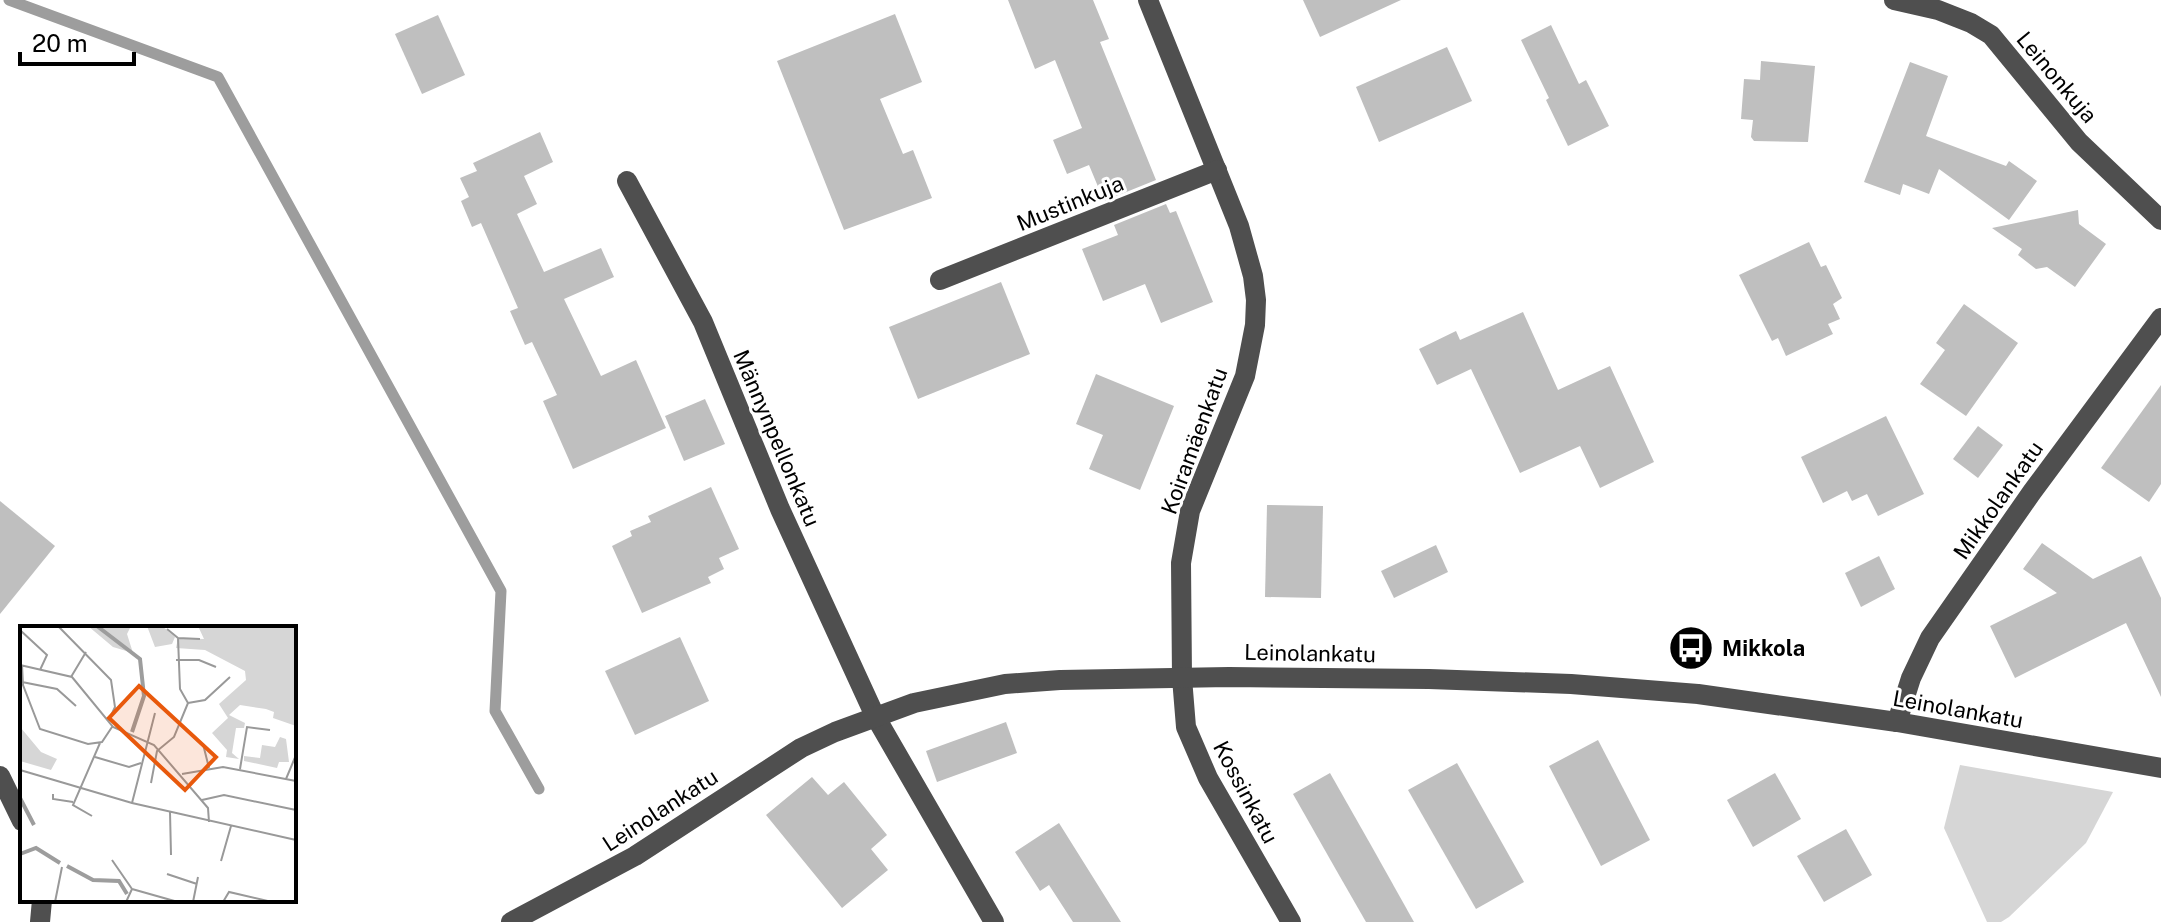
<svg xmlns="http://www.w3.org/2000/svg" width="2161" height="922" font-family="'Public Sans',sans-serif">
	<style>
		.green { fill: #d6d6d6 }
		.lines { fill: none; stroke-linecap: round; stroke-linejoin: round }
		.stream { stroke: #9d9d9d; stroke-width: 11 }
		.building { fill: #bfbfbf }
		.minor { stroke: #4f4f4f; stroke-width: 20 }
		.labels { text-anchor: middle; dominant-baseline: central; stroke-width: 6; stroke-linejoin: round; paint-order: stroke }
		.street-label { font-size: 22px; fill: #000; stroke: #fff }
		.poi-label { font-size: 22px; font-weight: bold; fill: #000; stroke: #fff; text-anchor: start }
		.inset-river { fill: none; stroke: #9d9d9d; stroke-width: 4 }
		.inset-road { fill: none; stroke: #999; stroke-width: 2 }
		.view { fill: #e8590c; fill-opacity: 0.15; stroke: #e8590c; stroke-width: 4 }
		.inset-edge { fill: none; stroke: #000; stroke-width: 4 }
	</style>
	<rect width="100%" height="100%" fill="#fff"/>
	<path class="green" d="M1960 765 2113 792 2086 843 2009 917 2001 922H1987L1944 828Z"/>
	<g class="lines">
		<path class="stream" d="M9 0 218 77 501 591 495 711 539 789"/>
	</g>
	<g class="building">
		<path d="M1008 0H1093L1109 39 1100 42 1156 180 1104 201 1089 165 1067 174 1053 140 1082 128 1055 60 1035 69Z"/>
		<path d="M1303 0H1401L1320 37Z"/>
		<path d="M895 14 922 82 880 99 903 154 913 150 932 198 844 230 777 61Z"/>
		<path d="M438 15 465 75 422 94 395 34Z"/>
		<path d="M1551 25 1579 84 1586 80 1609 126 1568 146 1546 100 1549 98 1521 40Z"/>
		<path d="M1447 47 1472 101 1379 142 1356 87Z"/>
		<path d="M1761 61 1815 66 1808 142 1754 141 1751 137 1753 120 1741 119 1744 79 1760 80Z"/>
		<path d="M1910 62 1948 76 1926 136 2006 166 2009 161 2037 181 2009 220 1939 169 1929 194 1903 184 1900 195 1864 182Z"/>
		<path d="M540 132 553 162 524 176 537 204 517 214 544 272 601 248 614 277 564 299 601 376 636 360 666 428 573 469 543 401 557 395 532 342 525 345 510 311 518 308 481 223 472 227 461 201 469 197 460 178 477 171 473 163Z"/>
		<path d="M1166 204 1170 213 1176 211 1213 302 1161 323 1145 284 1103 301 1082 249 1118 235 1114 225Z"/>
		<path d="M2078 210 2079 224 2106 244 2075 287 2047 267 2036 269 2018 255 2022 249 1992 228Z"/>
		<path d="M1809 242 1821 267 1826 265 1842 298 1833 304 1840 319 1828 324 1833 334 1786 356 1778 338 1772 341 1739 275Z"/>
		<path d="M1001 282 1030 354 918 399 889 327Z"/>
		<path d="M1964 304 2018 343 1966 416 1920 384 1945 350 1936 343Z"/>
		<path d="M1523 312 1558 390 1610 366 1654 462 1600 488 1580 446 1520 473 1471 369 1437 385 1419 349 1456 331 1460 340Z"/>
		<path d="M1096 374 1174 406 1140 490 1089 469 1103 435 1076 424Z"/>
		<path d="M2161 385V484L2149 502 2101 468Z"/>
		<path d="M705 399 725 444 684 461 665 416Z"/>
		<path d="M1886 416 1924 494 1878 516 1867 494 1852 501 1847 491 1823 503 1801 457Z"/>
		<path d="M1978 426 2003 445 1978 478 1953 459Z"/>
		<path d="M711 487 739 549 719 558 724 569 708 577 711 583 642 613 612 546 632 536 630 531 651 522 648 516Z"/>
		<path d="M0 501 55 546 0 614Z"/>
		<path d="M1267 505 1323 506 1321 598 1265 597Z"/>
		<path d="M2042 543 2093 579 2141 556 2161 598V697L2126 623 2015 678 1990 626 2057 593 2023 569Z"/>
		<path d="M1436 545 1448 572 1394 598 1381 571Z"/>
		<path d="M1879 556 1895 589 1861 607 1845 573Z"/>
		<path d="M680 637 709 701 635 735 605 671Z"/>
		<path d="M1006 722 1017 753 937 782 926 751Z"/>
		<path d="M1598 740 1650 840 1601 866 1549 766Z"/>
		<path d="M1457 763 1524 882 1476 909 1408 790Z"/>
		<path d="M1330 773 1372 847 1414 922H1366L1335 868 1293 794Z"/>
		<path d="M1775 773 1801 819 1753 847 1727 800Z"/>
		<path d="M812 777 828 795 844 782 887 835 871 849 888 870 842 908 766 815Z"/>
		<path d="M1059 823 1121 922H1073L1049 885 1040 891 1015 852Z"/>
		<path d="M1846 829 1872 875 1824 902 1797 856Z"/>
	</g>
	<g class="lines">
		<g class="minor">
			<path d="M1148 0 1239 226 1253 276 1256 300 1255 325 1245 376 1190 511 1181 563 1182 678 1186 727 1208 778 1291 922"/>
			<path d="M1894 0 1938 10 1971 23 1991 35 2079 142 2161 220"/>
			<path d="M627 181 703 322 780 509 875 716 994 922"/>
			<path d="M940 280 1217 170"/>
			<path d="M1897 722 1911 678 1930 638 2032 492 2161 318"/>
			<path d="M0 776 22 821"/>
			<path d="M40 922 42 900"/>
			<path d="M511 922 635 856 801 748 835 732 914 703 1005 684 1060 680 1229 677 1429 679 1571 684 1698 694 1897 722 2161 768"/>
		</g>
	</g>
	<defs>
		<g id="bus-disc" transform="scale(2.3)"><circle r="9.5" fill="#000" stroke="#fff"/><path d="M-5-6H5V4H4V6H2V4H-2V6H-4V4H-5ZM-3.5-4V0h7V-4ZM-3.5 1.2v1.5H-2V1.2ZM2 1.2v1.5H3.5V1.2Z" fill="#fff"/></g>
	</defs>
	<g fill-rule="evenodd">
		<use href="#bus-disc" x="1691" y="648"/>
	</g>
	<g class="labels">
		<g class="street-label">
			<text transform="translate(2057 77) rotate(50)">Leinonkuja</text>
			<text transform="translate(1070 203) rotate(-22)">Mustinkuja</text>
			<text transform="translate(777 438) rotate(67)">Männynpellonkatu</text>
			<text transform="translate(1194 441) rotate(-70)">Koiramäenkatu</text>
			<text transform="translate(1998 500) rotate(-55)">Mikkolankatu</text>
			<text transform="translate(1310 653) rotate(1)">Leinolankatu</text>
			<text transform="translate(1958 709) rotate(10)">Leinolankatu</text>
			<text transform="translate(1246 792) rotate(62)">Kossinkatu</text>
			<text transform="translate(660 810) rotate(-33)">Leinolankatu</text>
		</g>
		<g class="poi-label">
			<text x="1722" y="648">Mikkola</text>
		</g>
	</g>
	<g transform="translate(20 626)">
		<rect width="276" height="276" fill="#fff"/>
		<path d="M68 0H111L107 8 113 27 93 21ZM127 0H142L155 11 152 18 135 21ZM178 0H276V100L253 92 254 86 246 83 220 79 209 89 225 97 224 102H216L212 127 219 133 206 131 207 124 192 107 208 92 199 78 226 54 225 45 185 24 156 22 158 12 184 13ZM1 102 21 126 37 133 31 144 0 135ZM260 111 266 113 269 136H259L257 142 224 135V130L240 132 242 119 255 121Z" fill="#d6d6d6"/>
		<path class="inset-river" d="M77 0 120 33 124 70 112 106M0 172 14 199M0 228 16 222 40 237M47 240 73 254 99 255 107 268"/>
		<path class="inset-road" d="M38 0 91 54 95 81 88 96M147 3 158 12 180 13M0 4 27 29 20 44M156 34H179L196 41M0 39 52 51 93 101 134 119 188 182 189 196M2 39 3 59 20 103 68 118 82 116 92 101M51 51 66 26M2 56 37 63 56 80M168 77 185 74 210 51M183 118 189 142M75 131 109 141 121 137M220 143 227 101 250 104M0 144 112 177 276 214M162 148 203 141 276 155M266 153 276 129M131 157 137 125 154 111 168 77 160 63 158 12M33 168V173L53 176M182 174 204 169 276 184M112 177 135 87M150 186 151 229M72 190 53 179 80 117M92 234 112 263M201 235 211 200M147 248 177 258M35 276 42 241M106 276 112 263 158 276M173 276 178 251M203 276 209 266 252 276"/>
		<path class="view" d="M119 60 196 131 165 164 89 92Z"/>
		<rect width="276" height="276" class="inset-edge"/>
	</g>
	<path d="M20 52v12h114v-12" fill="none" stroke="#000000" stroke-width="4"/>
	<text x="32" y="52" font-size="24" fill="#000000" stroke="#ffffff" stroke-width="6" paint-order="stroke">20 m</text>
</svg>
